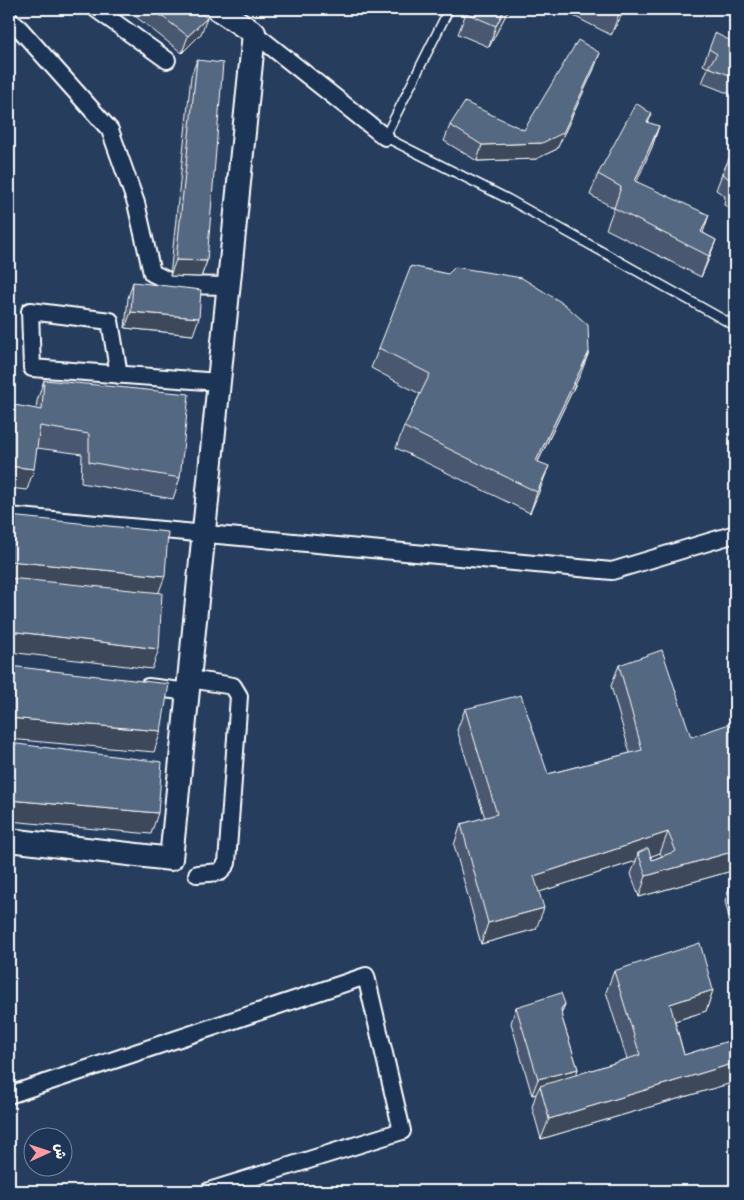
<svg xmlns="http://www.w3.org/2000/svg" width="744" height="1200" font-family="'Shantell Sans','Playpen Sans Arabic',sans-serif">
	<style>
		.lines { fill: none; stroke-linecap: round; stroke-linejoin: round }
		.lane-casing { stroke: #fff; stroke-width: 11 }
		.street-casing { stroke: #fff; stroke-width: 20 }
		.secondary-casing { stroke: #fff; stroke-width: 26 }
		.lane { stroke: #1d3557; stroke-width: 8 }
		.street { stroke: #1d3557; stroke-width: 16 }
		.secondary { stroke: #1d3557; stroke-width: 22 }
		.wall { fill: #49596f; stroke: #fff; fill-rule: evenodd }
		.shaded-wall { fill: #3c485a; stroke: #fff }
		.building { fill: #556781; stroke: #fff }
	</style>
	<rect width="100%" height="100%" fill="#263d5e"/>
	<filter id="ink" filterUnits="userSpaceOnUse"><feTurbulence type="fractalNoise" baseFrequency=".02" numOctaves="2"/><feDisplacementMap in="SourceGraphic" scale="10" xChannelSelector="R" yChannelSelector="G"/><feConvolveMatrix kernelMatrix="1 2 1 2 8 2 1 2 1" color-interpolation-filters="sRGB"/></filter>
	<g filter="url(#ink)">
		<g class="lines">
			<g class="lane-casing">
				<path id="lane" d="M449 9 385 137 508 199 735 326"/>
			</g>
			<g class="street-casing">
				<g id="street">
					<path d="M96 9 167 60"/>
					<path d="M9 20 19 28 110 130 136 203 152 273 177 285 229 286"/>
					<path d="M254 33 385 137"/>
					<path d="M119 375 110 321 30 311 32 368 219 382"/>
					<path d="M9 516 612 571 735 534"/>
					<path d="M190 679 233 686 239 696 227 863 220 872 197 874"/>
					<path d="M148 687 189 692"/>
					<path d="M9 1095 366 976 402 1131 209 1191"/>
				</g>
			</g>
			<g class="secondary-casing">
				<path id="secondary" d="M9 840 171 859 254 33 218 9"/>
			</g>
			<use href="#lane" class="lane"/>
			<use href="#street" class="street"/>
			<use href="#secondary" class="secondary"/>
		</g>
		<g class="wall">
			<path d="M126 9H196L201 34 182 53Z"/>
			<path d="M509 9 489 47 458 34 466 13Z"/>
			<path d="M560 9H625L611 35Z"/>
			<path d="M735 43V96L702 83 708 68 703 65 709 49Z"/>
			<path d="M197 60 207 261 201 277 170 276 191 76Z"/>
			<path d="M594 69 557 149 536 159 477 161 444 141 450 125 524 130Z"/>
			<path d="M652 114 648 123 659 126 652 147 636 181 703 233 716 240 708 261 701 277 606 229 614 208 590 195 598 174Z"/>
			<path d="M735 146V211L724 205 725 196 716 190 722 174Z"/>
			<path d="M133 282 193 335 125 328 128 298Z"/>
			<path d="M379 348 581 373 538 462 541 487 530 513 396 448 404 427 420 394 371 368Z"/>
			<path d="M44 380 180 478 173 499 81 483 82 454 37 448 27 490 37 401Z"/>
			<path d="M619 665 735 870 639 897 631 874 636 861 539 892 536 929 481 944 454 845 461 824 485 818 457 730 465 709 548 774 630 753 611 686ZM660 853 662 856 652 860 651 856Z"/>
			<path d="M732 880H735V942L725 901Z"/>
			<path d="M614 971 713 990 706 1011 675 1021 684 1055 735 1039V1082L541 1139 532 1107 536 1094 532 1095 511 1023 516 1007 565 1004 561 1014 562 1018 578 1069 576 1075 627 1059 606 992Z"/>
		</g>
		<g class="shaded-wall">
			<path d="M505 9H509L489 47 496 26Z"/>
			<path d="M622 9H625L611 35 619 14Z"/>
			<path d="M207 18 201 34 182 53 188 36Z"/>
			<path d="M600 53 594 69 557 149 536 159 477 161 482 145 542 143Z"/>
			<path d="M659 126 652 147 628 202 635 181Z"/>
			<path d="M709 215 702 236 701 232Z"/>
			<path d="M716 240 708 261 701 277 709 256Z"/>
			<path d="M176 260 207 261 201 277 170 276Z"/>
			<path d="M131 312 199 318 193 335 125 328Z"/>
			<path d="M589 352 581 373 528 482 536 461Z"/>
			<path d="M9 466 34 469 27 490 9 488Z"/>
			<path d="M549 466 541 487 530 513 537 492Z"/>
			<path d="M9 561 165 576 157 597 9 583Z"/>
			<path d="M9 631 159 649 152 669 9 652Z"/>
			<path d="M9 718 161 731 154 752 9 739Z"/>
			<path d="M9 800 158 813 151 834 9 821Z"/>
			<path d="M668 832 660 853 641 860 638 853 636 861 527 896 534 876Z"/>
			<path d="M735 851V870L639 897 646 876Z"/>
			<path d="M544 908 536 929 481 944 488 923Z"/>
			<path d="M713 990 706 1011 662 1025 670 1004Z"/>
			<path d="M565 1004 559 1020 561 1009Z"/>
			<path d="M735 1063V1082L541 1139 549 1119Z"/>
			<path d="M578 1069 572 1086H540L536 1094 532 1095 538 1079Z"/>
		</g>
		<g class="building">
			<path d="M152 9H196L207 18 188 36Z"/>
			<path d="M468 9H505L496 26 466 13Z"/>
			<path d="M608 9H622L619 14Z"/>
			<path d="M715 33 735 43V77L708 67 717 54 709 49Z"/>
			<path d="M578 40 600 53 563 133 542 143 482 145 450 125 465 102 524 130Z"/>
			<path d="M197 60 223 63 207 261 176 260Z"/>
			<path d="M636 103 652 114 647 122 659 126 635 181 709 215 701 232 716 240 709 256 614 208 621 187 598 174Z"/>
			<path d="M735 146V192L730 189 731 180 722 174Z"/>
			<path d="M411 266 448 274 455 267 522 278 564 304 588 325 589 352 536 461 549 466 537 492 404 427 430 374 379 348Z"/>
			<path d="M133 282 201 290 199 318 131 312Z"/>
			<path d="M44 380 189 394 180 478 89 462V434L40 426 34 469 9 466V404L42 410Z"/>
			<path d="M9 516 168 532 165 576 9 561Z"/>
			<path d="M9 578 162 593 159 649 9 631Z"/>
			<path d="M662 650 691 737 735 722V851L646 876 638 853 648 848 652 860 676 851 668 832 534 876 544 908 488 923 461 824 497 814 465 709 521 695 548 774 642 750 619 665Z"/>
			<path d="M9 666 169 684 161 731 9 718Z"/>
			<path d="M9 743 162 762 158 813 9 800Z"/>
			<path d="M732 880H735V891Z"/>
			<path d="M700 943 713 990 670 1004 684 1055 735 1039V1063L549 1119 540 1086 640 1055 614 971Z"/>
			<path d="M561 993 565 1004 561 1009 562 1018 578 1069 538 1079 516 1007Z"/>
		</g>
	</g>
	<rect width="744" height="1200" fill="none" stroke="#1d3557" stroke-width="30"/>
	<rect x="15" y="15" width="714" height="1170" fill="none" stroke="#fff" stroke-width="2" filter="url(#ink)"/>
	<g transform="translate(48 1152) rotate(87)"><circle r="24" fill="#1d3557" stroke="#77869a"/>
	<path d="M0-4L9 19L0 12L-9 19Z" fill="#ff9aa2"/>
	<text y="-8" font-size="14" font-weight="bold" text-anchor="middle" fill="#ffffff">ش</text>
	</g>
</svg>
